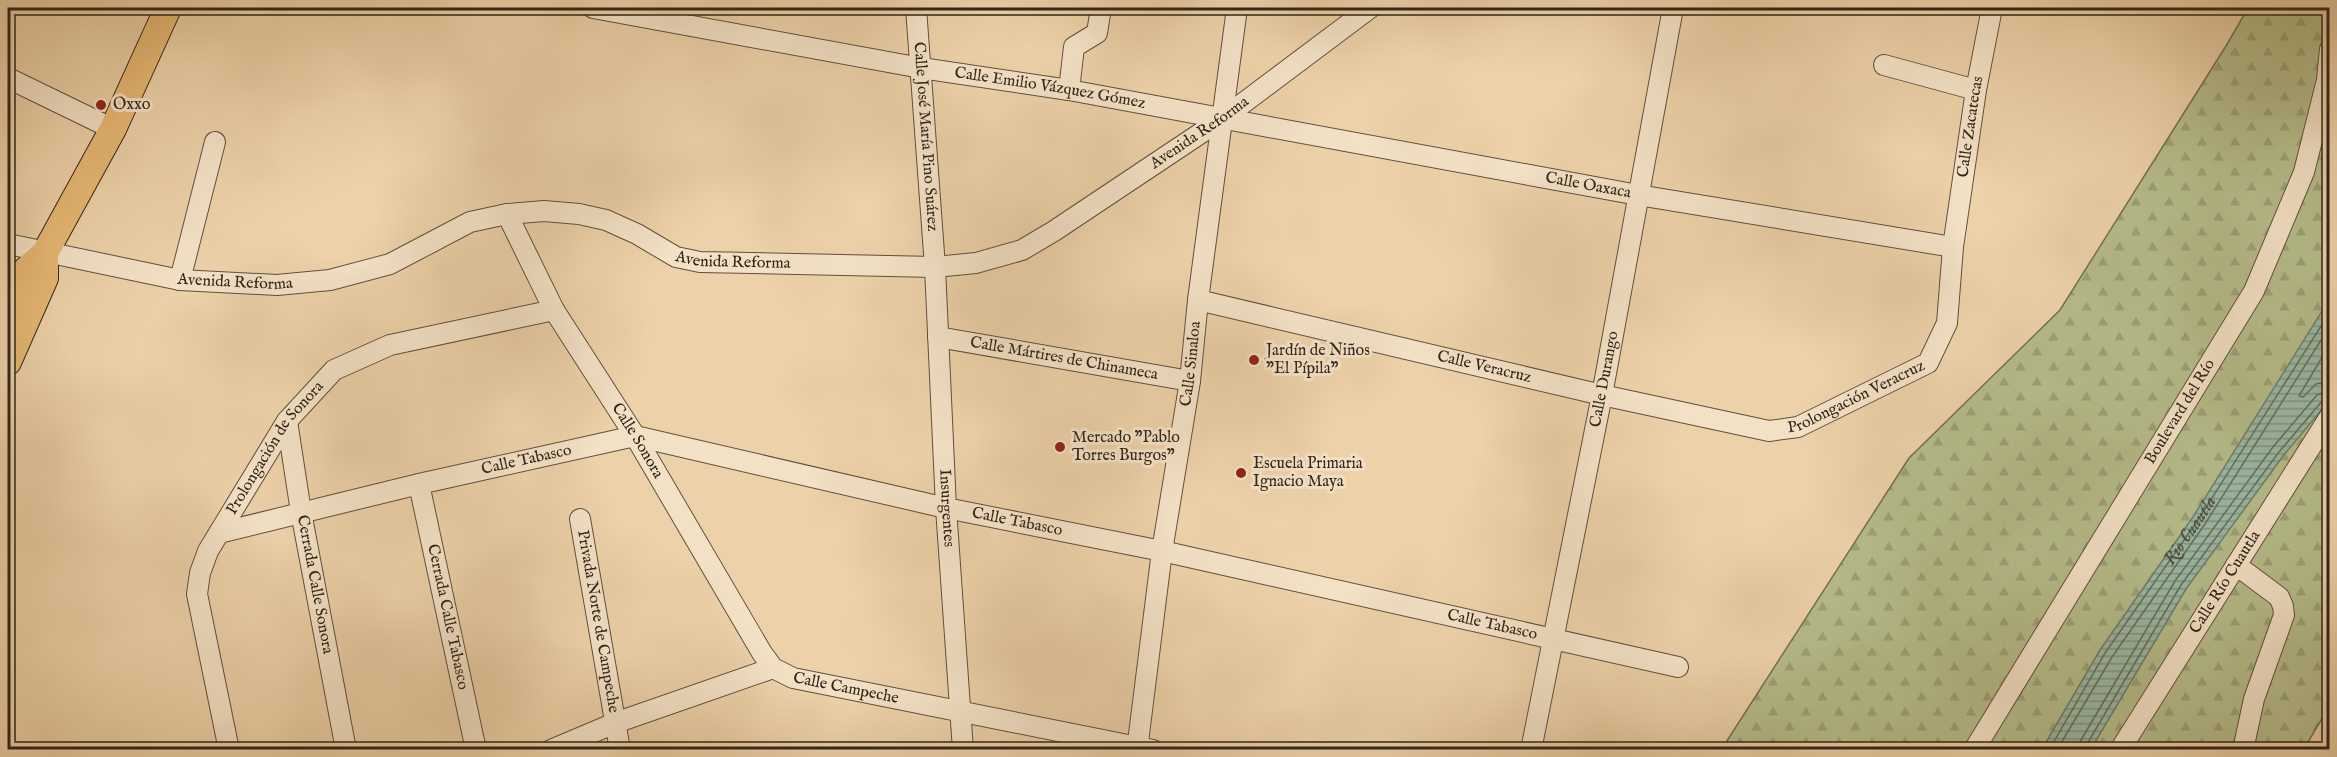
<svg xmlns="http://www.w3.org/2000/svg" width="2337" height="757" font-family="'IM FELL English',serif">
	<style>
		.forest { fill: url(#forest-firs); stroke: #737052; stroke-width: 1.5 }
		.water { fill: url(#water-rules); stroke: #707d6c; stroke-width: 1.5 }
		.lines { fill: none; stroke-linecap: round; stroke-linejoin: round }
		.shore { stroke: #666e5e; stroke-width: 1.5 }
		.minor-casing { stroke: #60503d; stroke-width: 22 }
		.major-casing { stroke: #312519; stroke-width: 28 }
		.minor { stroke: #f3e1c6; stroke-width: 20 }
		.major { stroke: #e6b874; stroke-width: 26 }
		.poi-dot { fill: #8f2418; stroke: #f3e1c6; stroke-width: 2 }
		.labels { text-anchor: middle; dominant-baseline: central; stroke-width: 6; stroke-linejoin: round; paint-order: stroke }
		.street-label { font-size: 16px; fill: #312519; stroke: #f3e1c6 }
		.poi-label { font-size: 16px; fill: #312519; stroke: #f3e1c6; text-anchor: start }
		.water-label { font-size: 18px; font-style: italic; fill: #4b4a3c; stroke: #f3e1c6 }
	</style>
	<defs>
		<pattern id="forest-firs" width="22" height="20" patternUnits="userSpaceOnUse" patternTransform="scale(1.5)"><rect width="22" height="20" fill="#b5bc8a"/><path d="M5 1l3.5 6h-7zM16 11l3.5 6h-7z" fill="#9ca176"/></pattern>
		<pattern id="water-rules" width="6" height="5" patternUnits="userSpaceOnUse" patternTransform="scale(1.5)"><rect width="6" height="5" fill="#9ab8a3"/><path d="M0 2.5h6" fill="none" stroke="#7e9584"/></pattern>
	</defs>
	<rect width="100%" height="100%" fill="#edd1a8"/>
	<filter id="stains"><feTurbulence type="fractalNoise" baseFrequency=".00333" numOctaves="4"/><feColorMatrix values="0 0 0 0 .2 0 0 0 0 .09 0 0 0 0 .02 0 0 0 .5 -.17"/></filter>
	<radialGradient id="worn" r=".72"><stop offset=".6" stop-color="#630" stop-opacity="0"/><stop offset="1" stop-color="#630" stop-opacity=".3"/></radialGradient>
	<path class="forest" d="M2248 8H2329L2330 705 2304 749 1721 750 1909 458 2060 310 2226 46Z"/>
	<path class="water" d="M2329 300V401L2283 456 2186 589 2091 749H2042L2100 650 2193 517Z"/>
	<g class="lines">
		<g class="shore">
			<path d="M2330 344 2299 396 2303 397 2316 384 2330 381"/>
			<path id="s1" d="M2049 750 2105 653 2198 520 2330 312"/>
			<path d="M2057 750 2112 657 2205 524 2330 326"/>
			<path d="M2079 750 2081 740 2175 581 2273 447 2317 395 2330 390"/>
			<path d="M2086 750 2087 744 2181 585 2279 452 2323 400 2330 398"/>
		</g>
		<g class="minor-casing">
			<g id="minor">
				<path id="s2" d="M593 8 921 68 1069 90 1638 195 1953 247"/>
				<path id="s3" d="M916 8 935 267 946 508 963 750"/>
				<path d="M1884 65 1976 90"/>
				<path d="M8 78 113 129"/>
				<path d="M1069 90 1074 47 1097 33 1101 8"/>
				<path id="s4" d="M507 214 554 310 635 436 762 653 773 668 793 678 1153 750"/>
				<path id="s5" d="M8 244 180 280 277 285 330 280 390 264 470 222 507 214 544 211 579 214 606 220 637 234 676 257 700 262 935 267 976 263 1022 250 1054 231 1222 119 1370 8"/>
				<path d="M180 280 215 142"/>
				<path id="s6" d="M1198 300 1602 395 1769 431 1798 427 1928 363 1947 323 1953 247 1976 90 1992 8"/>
				<path id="s7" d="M938 337 1190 381"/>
				<path id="s8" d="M287 421 301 512 346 750"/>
				<path id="s9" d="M419 484 476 750"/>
				<path id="s10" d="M580 519 620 750"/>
				<path id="s11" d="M219 533 419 484 635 436 946 508 1162 551 1678 667"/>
				<path d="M2236 565 2279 597 2283 606 2284 615 2254 699 2243 750"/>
				<path id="s12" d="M229 750 197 594 200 573 208 551 287 421 334 370 390 345 554 310"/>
				<path d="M551 750 615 723 773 668"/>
				<path id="s13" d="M1137 750 1162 551 1190 381 1198 300 1237 8"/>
				<path id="s14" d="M1531 750 1602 395 1673 8"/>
				<path id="s15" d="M1974 750 2254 291 2304 172 2327 80 2330 49"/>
				<path id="s16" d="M2120 750 2330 416"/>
			</g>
		</g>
		<g class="major-casing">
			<g id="major">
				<path d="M8 309 26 270 45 253 113 129 168 8"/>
				<path d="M8 362 45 278V253"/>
			</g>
		</g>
		<use href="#minor" class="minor"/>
		<use href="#major" class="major"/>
	</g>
	<g class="poi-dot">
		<circle cx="101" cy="105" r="6"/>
		<circle cx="1254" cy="360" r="6"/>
		<circle cx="1060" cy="447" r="6"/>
		<circle cx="1241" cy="473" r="6"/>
	</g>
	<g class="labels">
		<g class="street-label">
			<text stroke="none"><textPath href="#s2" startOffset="464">Calle Emilio Vázquez Gómez</textPath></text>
			<text stroke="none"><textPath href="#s6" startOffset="1002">Calle Zacatecas</textPath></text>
			<text stroke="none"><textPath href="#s5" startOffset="1257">Avenida Reforma</textPath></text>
			<text stroke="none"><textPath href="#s3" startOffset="129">Calle José María Pino Suárez</textPath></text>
			<text stroke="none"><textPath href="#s2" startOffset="1011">Calle Oaxaca</textPath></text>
			<text stroke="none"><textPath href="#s5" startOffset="753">Avenida Reforma</textPath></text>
			<text stroke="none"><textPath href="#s5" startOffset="231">Avenida Reforma</textPath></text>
			<text stroke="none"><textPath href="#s7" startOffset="128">Calle Mártires de Chinameca</textPath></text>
			<text stroke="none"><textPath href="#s13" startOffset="390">Calle Sinaloa</textPath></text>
			<text stroke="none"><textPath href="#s6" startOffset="294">Calle Veracruz</textPath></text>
			<text stroke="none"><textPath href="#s14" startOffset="378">Calle Durango</textPath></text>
			<text stroke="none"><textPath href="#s6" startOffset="680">Prolongación Veracruz</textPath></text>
			<text stroke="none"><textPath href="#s15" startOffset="396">Boulevard del Río</textPath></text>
			<text stroke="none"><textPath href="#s4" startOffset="262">Calle Sonora</textPath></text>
			<text stroke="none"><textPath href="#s12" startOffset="327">Prolongación de Sonora</textPath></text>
			<text stroke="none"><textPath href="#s11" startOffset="316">Calle Tabasco</textPath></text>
			<text stroke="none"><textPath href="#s3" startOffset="501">Insurgentes</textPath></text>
			<text stroke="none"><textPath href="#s11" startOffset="819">Calle Tabasco</textPath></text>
			<text stroke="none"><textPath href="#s16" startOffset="198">Calle Río Cuautla</textPath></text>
			<text stroke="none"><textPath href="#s8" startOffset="166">Cerrada Calle Sonora</textPath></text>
			<text stroke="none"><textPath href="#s9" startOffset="136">Cerrada Calle Tabasco</textPath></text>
			<text stroke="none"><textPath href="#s10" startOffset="104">Privada Norte de Campeche</textPath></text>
			<text stroke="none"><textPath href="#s11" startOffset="1305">Calle Tabasco</textPath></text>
			<text stroke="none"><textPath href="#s4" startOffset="603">Calle Campeche</textPath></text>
		</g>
		<g class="poi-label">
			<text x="113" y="105">Oxxo</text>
			<text x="1266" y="351">Jardín de Niños<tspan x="1266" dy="18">"El Pípila"</tspan></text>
			<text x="1072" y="438">Mercado "Pablo<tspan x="1072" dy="18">Torres Burgos"</tspan></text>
			<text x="1253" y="464">Escuela Primaria<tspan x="1253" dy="18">Ignacio Maya</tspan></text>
		</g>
		<g class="water-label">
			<text stroke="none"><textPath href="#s1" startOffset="261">Rio Cuautla</textPath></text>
		</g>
	</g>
	<rect width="2337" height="757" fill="none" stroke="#edd1a8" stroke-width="30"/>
	<rect x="9" y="9" width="2319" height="739" fill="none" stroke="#312519" stroke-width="3"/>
	<rect x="15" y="15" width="2307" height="727" fill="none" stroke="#312519" stroke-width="1.5"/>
	<rect width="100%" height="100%" filter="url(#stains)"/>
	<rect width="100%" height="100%" fill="url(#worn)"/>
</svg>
